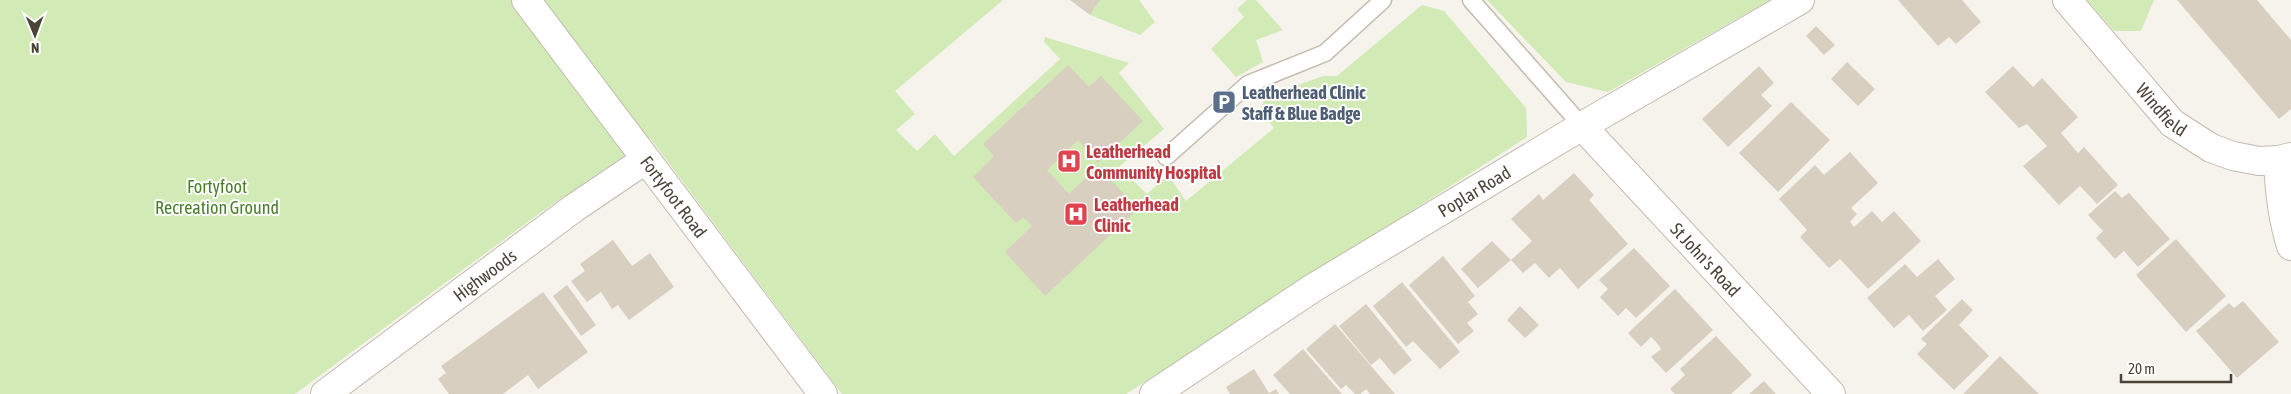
<svg xmlns="http://www.w3.org/2000/svg" width="2291" height="394" font-family="'Asap Condensed',sans-serif">
	<style>
		.green { fill: #d2eab5 }
		.building { fill: #d8cfc1 }
		.lines { fill: none; stroke-linecap: round; stroke-linejoin: round }
		.lane-casing { stroke: #c2bbae; stroke-width: 19 }
		.street-casing { stroke: #c2bbae; stroke-width: 30 }
		.lane { stroke: #fff; stroke-width: 16 }
		.street { stroke: #fff; stroke-width: 28 }
		.labels { text-anchor: middle; dominant-baseline: central; stroke-width: 4; stroke-linejoin: round; paint-order: stroke }
		.service-label { font-size: 18px; font-weight: bold; fill: #4e5e75; stroke: #fff; text-anchor: start }
		.street-label { font-size: 18px; fill: #4b4439; stroke: #fff }
		.health-label { font-size: 18px; font-weight: bold; fill: #be3a42; stroke: #fff; text-anchor: start }
		.park-label { font-size: 18px; fill: #4a7f2a; stroke: #fff }
	</style>
	<rect width="100%" height="100%" fill="#f6f3ec"/>
	<g class="green">
		<path d="M0 0H1003L895 91 915 114 896 130 917 151 935 134 954 156 1060 59 1044 42 1045 37 1129 63 1119 73 1164 129 1119 167 1147 194 1168 175 1186 201 1274 128 1259 111 1267 96 1323 76H1337L1422 5 1444 11 1526 108 1527 137 1126 394H842L650 138 537 215 295 394H0Z"/>
		<path d="M1100 0H1139L1155 22 1140 35 1090 15Z"/>
		<path d="M1247 0H1256L1283 30 1256 40 1263 62 1236 77 1211 49 1244 17 1237 9Z"/>
		<path d="M1487 0H1770L1608 92 1566 82Z"/>
		<path d="M2087 0H2154L2141 31H2114Z"/>
	</g>
	<g class="building">
		<path d="M1070 0H1100L1090 15Z"/>
		<path d="M1898 0H1962L1981 22 1956 44 1949 37 1938 46Z"/>
		<path d="M2177 0H2257L2291 40V109L2279 119Z"/>
		<path d="M1816 26 1835 45 1824 55 1806 36Z"/>
		<path d="M1847 62 1875 89 1858 106 1831 79Z"/>
		<path d="M1068 65 1089 87 1101 76 1143 121 1098 163 1078 140 1047 170 1069 194 1098 166 1138 209 1045 296 1005 252 1032 226 1023 217 1016 223 973 177 994 156 983 144Z"/>
		<path d="M1759 66 1774 83 1761 95 1772 106 1728 147 1702 119Z"/>
		<path d="M2013 66 2033 87 2042 78 2078 117 2061 133 2078 153 2084 147 2118 185 2097 204 2080 186 2059 205 2023 166 2047 146 2027 124 2019 128 1985 92Z"/>
		<path d="M1791 102 1830 140 1778 192 1739 153Z"/>
		<path d="M1850 152 1878 183 1851 208 1857 214 1850 222 1854 227 1872 211 1882 222 1894 211 1921 241 1868 289 1840 259 1829 268 1800 237 1807 230 1779 199 1815 165 1824 175Z"/>
		<path d="M1574 173 1594 195 1589 200 1628 244 1578 289 1560 268 1549 278 1535 263 1523 273 1511 260 1478 288 1461 269 1492 241 1511 260 1532 241 1511 219 1539 194 1543 200Z"/>
		<path d="M2115 191 2122 198 2129 193 2170 239 2138 267 2124 251 2115 259 2096 238 2103 231 2088 215Z"/>
		<path d="M2176 239 2226 296 2186 332 2136 275Z"/>
		<path d="M613 240 632 266 650 253 674 287 629 320 618 305 612 309 601 292 587 302 571 281 585 271 580 264Z"/>
		<path d="M1634 248 1670 286 1636 318 1626 308 1618 316 1600 297 1608 289 1599 280Z"/>
		<path d="M1443 256 1475 296 1468 302 1478 314 1467 323 1474 331 1458 344 1409 285Z"/>
		<path d="M1938 259 1955 279 1935 296 1947 310 1923 331 1909 315 1894 328 1867 298 1905 264 1917 277Z"/>
		<path d="M1402 282 1460 352 1440 369 1413 341 1406 347 1373 306Z"/>
		<path d="M567 285 596 325 581 336 553 296Z"/>
		<path d="M1675 289 1713 330 1666 373 1651 357 1661 349 1657 343 1651 337 1641 347 1628 333Z"/>
		<path d="M543 292 588 352 538 389 528 375 503 394H449L438 379 446 373 441 366Z"/>
		<path d="M1962 299 1973 310 1959 325 1989 356 1954 390 1917 354 1927 344 1921 339Z"/>
		<path d="M2243 301 2279 342 2237 378 2196 331 2229 303 2234 308Z"/>
		<path d="M1366 304 1412 360 1394 375 1380 358 1371 365 1339 326Z"/>
		<path d="M1520 306 1539 325 1525 338 1507 320Z"/>
		<path d="M1335 324 1395 394H1370L1366 389 1360 394H1355L1346 385 1341 389 1306 349Z"/>
		<path d="M1716 336 1752 375 1731 394H1675L1670 389 1685 375 1680 369Z"/>
		<path d="M1303 349 1342 394H1290L1273 375Z"/>
		<path d="M2000 356 2039 394H1963Z"/>
		<path d="M1254 369 1269 393 1276 389 1279 394H1230L1226 387Z"/>
		<path d="M1764 381 1776 394H1749Z"/>
	</g>
	<g class="lines">
		<g class="lane-casing">
			<g id="lane">
				<path d="M1471 0 1582 126"/>
				<path d="M1166 157 1248 84 1325 53 1383 0"/>
			</g>
		</g>
		<g class="street-casing">
			<g id="street">
				<path id="s1" d="M526 0 823 394"/>
				<path id="s2" d="M2067 0 2172 123 2211 148 2233 156 2259 161 2278 160 2291 157"/>
				<path id="s3" d="M1582 126 1831 394"/>
				<path d="M2278 160C2279 190 2282 217 2291 246"/>
				<path id="s4" d="M325 394 574 208 645 160"/>
				<path id="s5" d="M1154 394 1313 288 1582 126 1800 0"/>
			</g>
		</g>
		<use href="#lane" class="lane"/>
		<use href="#street" class="street"/>
	</g>
	<defs>
		<g id="parking-square" transform="scale(1.25)"><rect x="-9" y="-9" width="18" height="18" rx="4" fill="#5c6f8a" stroke="#fff"/><path d="M-3.5-5.5H1a3.5 3.5 0 0 1 0 7H-1V5.5H-3.5ZM-1-3.4V-.6H.8a1.4 1.4 0 0 0 0-2.8Z" fill="#fff"/></g>
		<g id="hospital-square" transform="scale(1.25)"><rect x="-9" y="-9" width="18" height="18" rx="4" fill="#e0444e" stroke="#fff"/><path d="M-5-5h3v3.5h4V-5h3V5h-3V1.5h-4V5h-3Z" fill="#fff"/></g>
	</defs>
	<g fill-rule="evenodd">
		<use href="#parking-square" x="1224" y="102"/>
		<use href="#hospital-square" x="1069" y="161"/>
		<use href="#hospital-square" x="1076" y="214"/>
	</g>
	<g class="labels">
		<g class="service-label">
			<text x="1242" y="92">Leatherhead Clinic<tspan x="1242" dy="21">Staff &amp; Blue Badge</tspan></text>
		</g>
		<g class="street-label">
			<text stroke="none"><textPath href="#s2" startOffset="145">Windfield</textPath></text>
			<text stroke="none"><textPath href="#s5" startOffset="379">Poplar Road</textPath></text>
			<text stroke="none"><textPath href="#s1" startOffset="246">Fortyfoot Road</textPath></text>
			<text stroke="none"><textPath href="#s3" startOffset="182">St John's Road</textPath></text>
			<text stroke="none"><textPath href="#s4" startOffset="199">Highwoods</textPath></text>
		</g>
		<g class="health-label">
			<text x="1086" y="151">Leatherhead<tspan x="1086" dy="21">Community Hospital</tspan></text>
			<text x="1094" y="204">Leatherhead<tspan x="1094" dy="21">Clinic</tspan></text>
		</g>
		<g class="park-label">
			<text x="217" y="186">Fortyfoot<tspan x="217" dy="21">Recreation Ground</tspan></text>
		</g>
	</g>
	<g transform="translate(35 35) rotate(179)" stroke="#ffffff" stroke-width="4" paint-order="stroke">
	<path d="M0-4L9 19L0 12L-9 19Z" fill="#4b4439"/>
	<text y="-8" font-size="14" font-weight="bold" text-anchor="middle" fill="#4b4439">N</text>
	</g>
	<path d="M2121 374v8h110v-8" fill="none" stroke="#4b4439" stroke-width="2.5"/>
	<text x="2128" y="374" font-size="15" fill="#4b4439" stroke="#ffffff" stroke-width="4" paint-order="stroke">20 m</text>
</svg>
